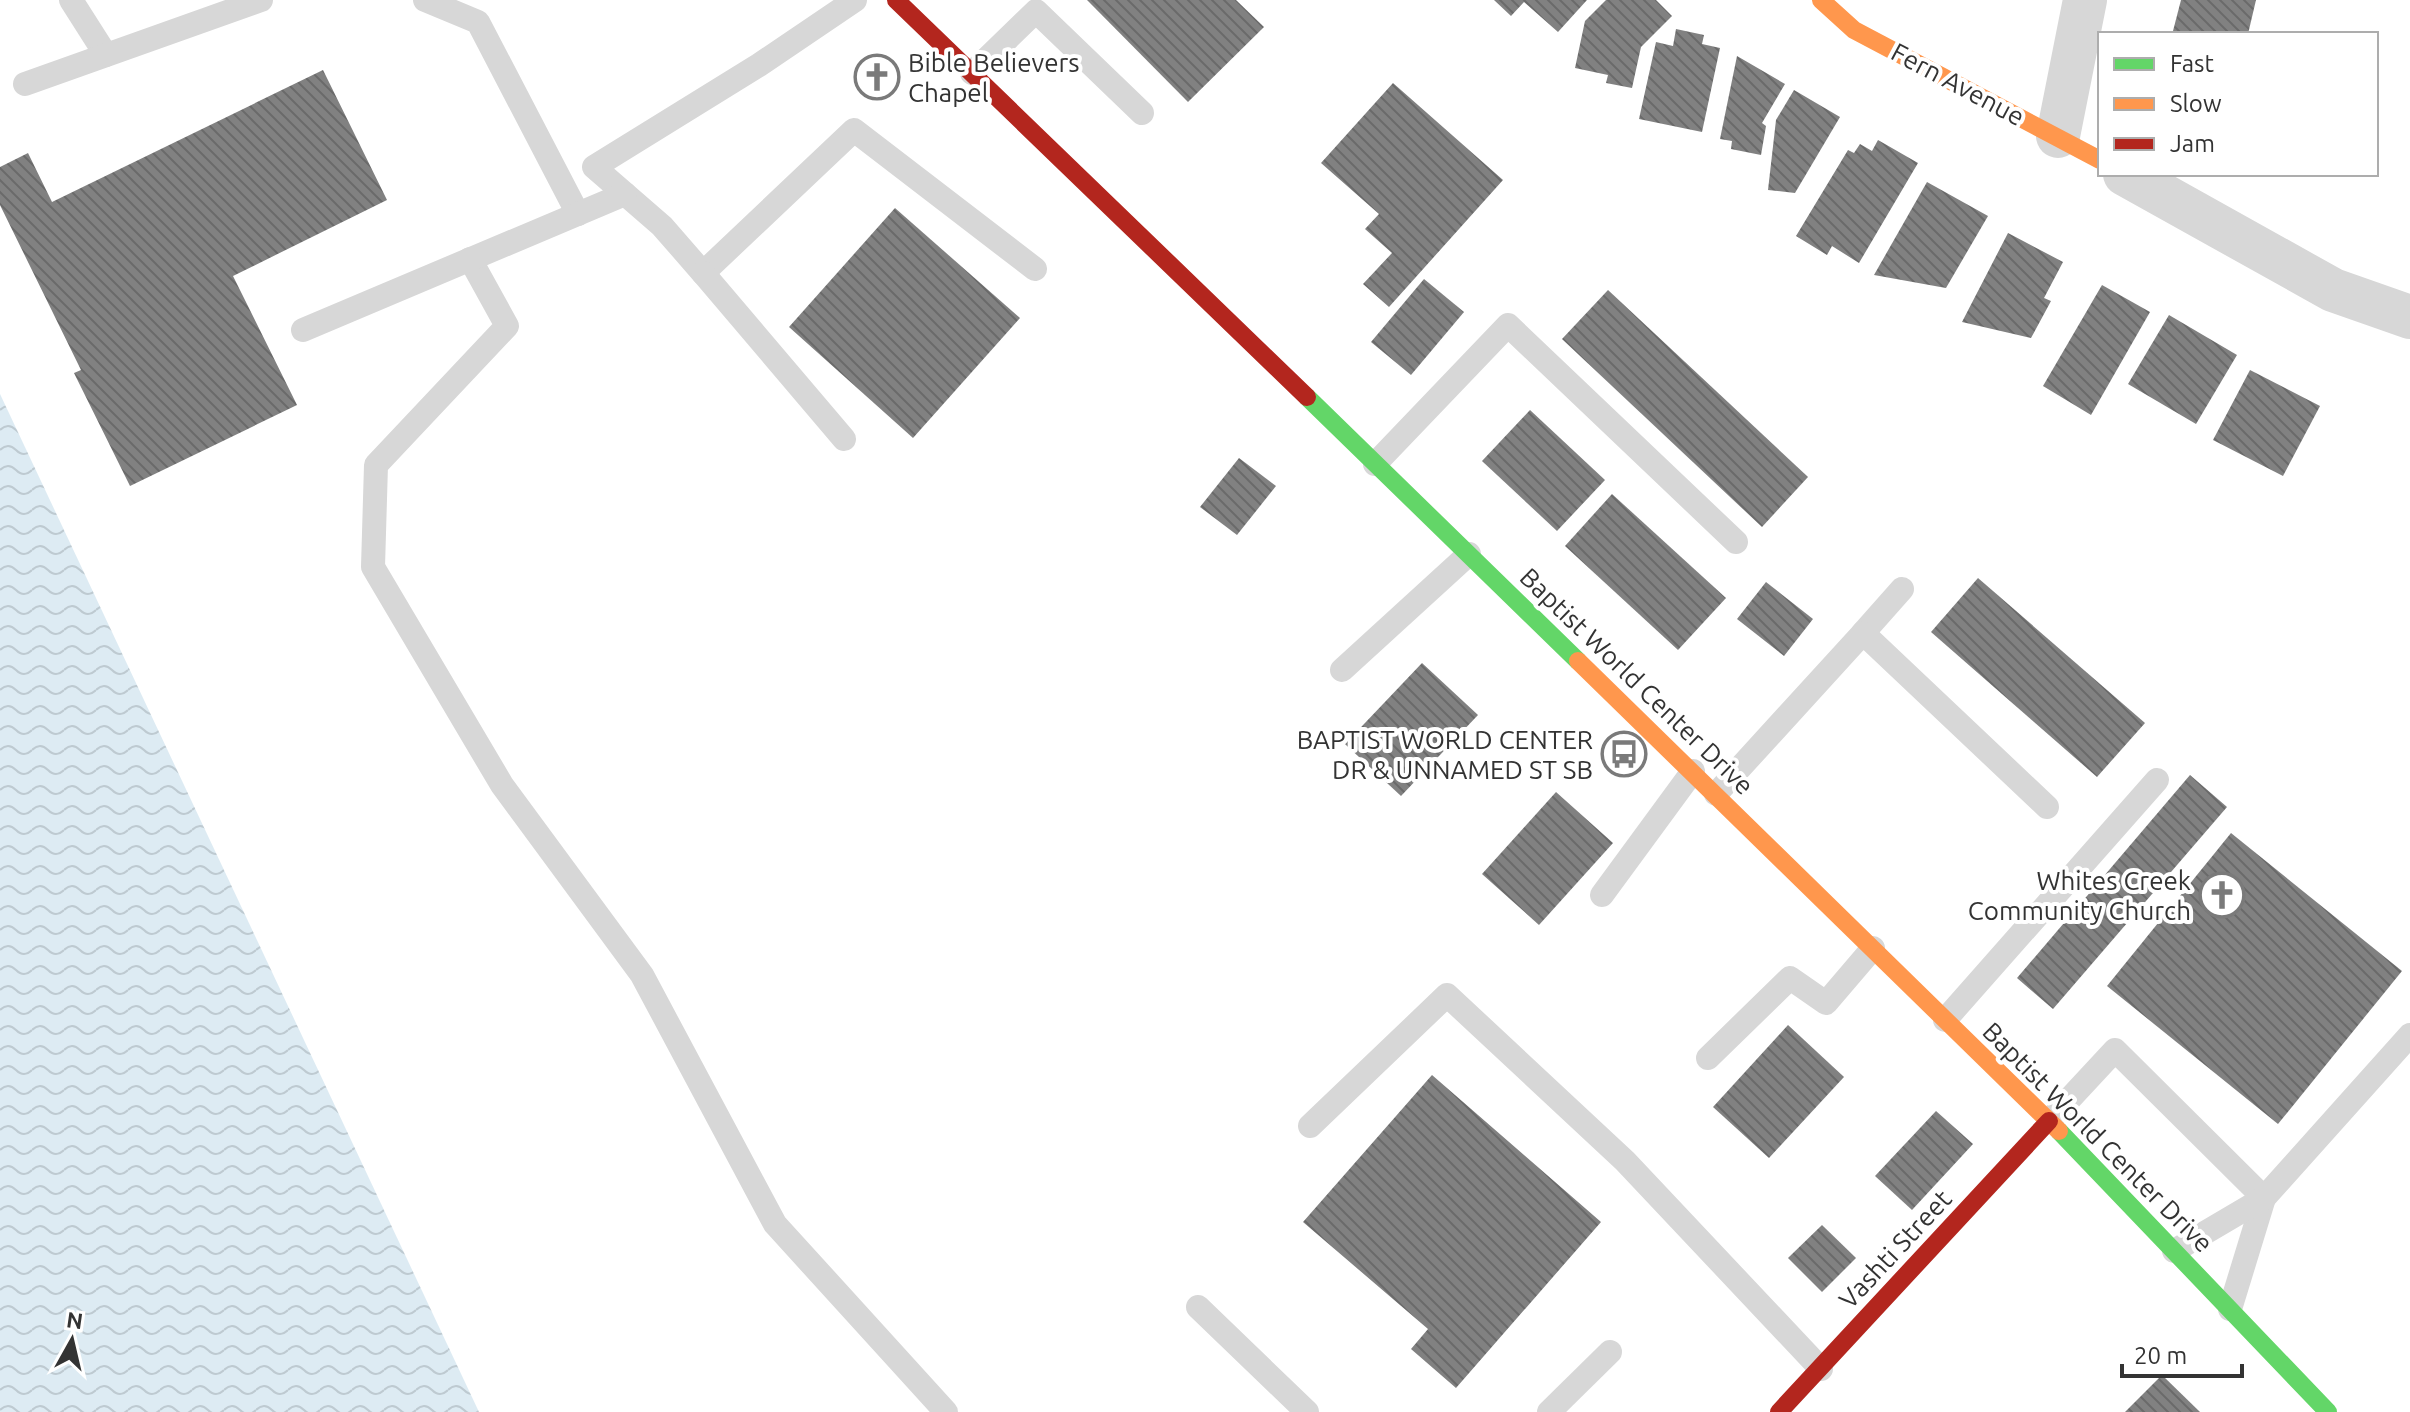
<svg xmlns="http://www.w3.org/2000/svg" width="2410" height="1412" font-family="Ubuntu,sans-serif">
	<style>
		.water { fill: url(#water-waves) }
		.building { fill: url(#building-back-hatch) }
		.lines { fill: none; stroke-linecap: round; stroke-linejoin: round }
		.lane { stroke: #d7d7d7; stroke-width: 24 }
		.street { stroke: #d7d7d7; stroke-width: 44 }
		.fast { stroke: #63d668; stroke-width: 18 }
		.slow { stroke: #ff974d; stroke-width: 18 }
		.jam { stroke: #b3261e; stroke-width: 18 }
		.labels { text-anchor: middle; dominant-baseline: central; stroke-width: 8; stroke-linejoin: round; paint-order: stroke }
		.poi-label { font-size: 26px; fill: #333; stroke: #fff; text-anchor: end }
		.street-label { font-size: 26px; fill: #333; stroke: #fff }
	</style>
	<defs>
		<pattern id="water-waves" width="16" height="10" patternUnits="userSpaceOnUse" patternTransform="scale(2)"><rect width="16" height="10" fill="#ddebf3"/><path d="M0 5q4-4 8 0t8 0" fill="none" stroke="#becad1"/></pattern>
		<pattern id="building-back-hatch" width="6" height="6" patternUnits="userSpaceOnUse" patternTransform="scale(2)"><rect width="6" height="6" fill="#818181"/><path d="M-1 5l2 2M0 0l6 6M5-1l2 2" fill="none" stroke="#6a6a6a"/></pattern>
	</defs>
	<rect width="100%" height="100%" fill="#fff"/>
	<path class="water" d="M0 394 479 1412H0Z"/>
	<g class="building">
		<path d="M1087 0H1236L1264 27 1188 102Z"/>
		<path d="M1494 0H1587L1558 32 1524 2 1511 16Z"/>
		<path d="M1606 0H1656L1672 16 1641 47 1632 88 1606 83 1608 75 1575 68 1585 21Z"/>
		<path d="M2181 0H2256L2248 34H2186L2173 31Z"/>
		<path d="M1676 29 1704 35 1702 44 1720 48 1702 132 1639 119 1656 42 1673 46Z"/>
		<path d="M1737 56 1785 84 1762 123 1766 126 1761 155 1731 149 1732 141 1720 139Z"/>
		<path d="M323 70 387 200 233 276 297 405 130 486 74 373 81 370 0 205V167L28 153 52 202Z"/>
		<path d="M1393 83 1503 180 1389 307 1363 284 1392 253 1365 229 1379 214 1321 163Z"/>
		<path d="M1794 90 1840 117 1795 193 1768 190 1776 120Z"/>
		<path d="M1878 140 1918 163 1859 263 1832 246 1827 255 1796 236 1848 150 1854 153 1860 144 1872 151Z"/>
		<path d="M1927 182 1988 216 1946 288 1874 275Z"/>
		<path d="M895 208 1020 318 913 438 789 327Z"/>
		<path d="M2008 233 2063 262 2044 298 2051 301 2031 338 1962 322Z"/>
		<path d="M1424 279 1464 312 1411 375 1371 342Z"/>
		<path d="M2102 285 2150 312 2091 415 2043 386Z"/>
		<path d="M1608 290 1808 477 1762 527 1562 339Z"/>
		<path d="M2169 315 2237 355 2196 424 2128 384Z"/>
		<path d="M2250 370 2320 406 2283 476 2213 440Z"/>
		<path d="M1530 410 1605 480 1557 531 1482 461Z"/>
		<path d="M1239 458 1276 486 1237 535 1200 507Z"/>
		<path d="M1612 494 1726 598 1678 650 1565 546Z"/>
		<path d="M1978 578 2145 723 2097 777 1931 632Z"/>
		<path d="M1766 582 1813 619 1784 656 1737 619Z"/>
		<path d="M1422 663 1478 715 1401 796 1345 744Z"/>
		<path d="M2190 775 2227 807 2053 1009 2017 978Z"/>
		<path d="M1556 792 1613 843 1539 925 1482 874Z"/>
		<path d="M2231 833 2402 971 2278 1124 2107 986Z"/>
		<path d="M1788 1025 1844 1077 1769 1158 1713 1107Z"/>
		<path d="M1432 1075 1601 1222 1456 1388 1411 1349 1428 1329 1303 1222Z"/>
		<path d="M1936 1111 1973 1144 1912 1210 1875 1176Z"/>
		<path d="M1822 1225 1856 1258 1822 1292 1788 1258Z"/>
		<path d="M2162 1375 2200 1412H2125Z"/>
	</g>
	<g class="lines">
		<g class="lane">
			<path d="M71 0 106 55"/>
			<path d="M425 0 478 22 578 214"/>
			<path d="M855 0 759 65 594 167 662 226 703 273 854 130 1035 269"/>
			<path d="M972 73 1036 11 1142 113"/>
			<path d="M25 84 261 0"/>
			<path d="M470 259 507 326 376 465 373 567 502 785 642 975 775 1224 946 1412"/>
			<path d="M703 273 844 439"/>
			<path d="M303 330 625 194"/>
			<path d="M1375 464 1508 325 1736 542"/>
			<path d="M1863 633 1902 589"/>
			<path d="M1342 670 1469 554"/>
			<path d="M1716 794 1863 633 2047 807"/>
			<path d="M1602 895 1693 771"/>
			<path d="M1945 1020 2157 780"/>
			<path d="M1708 1058 1790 978 1826 1003 1873 948"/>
			<path d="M2049 1121 2115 1050 2264 1198 2230 1309"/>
			<path d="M1310 1126 1447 995 1625 1161 1821 1369"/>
			<path d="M2174 1251 2264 1198 2410 1035"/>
			<path d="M1198 1307 1307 1412"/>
			<path d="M1549 1412 1610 1352"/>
		</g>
		<g class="street">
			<path d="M2058 136 2085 0"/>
			<path d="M2125 174 2333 290 2410 317"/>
		</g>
		<g class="fast">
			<path d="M1307 397 1578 661"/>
			<path d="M2059 1131 2328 1412"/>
		</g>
		<g class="slow">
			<path d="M1821 0 1854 30 2100 160"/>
			<path d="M1578 661 2059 1131"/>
		</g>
		<g class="jam">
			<path d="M896 0 1307 397"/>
			<path d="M1779 1412 2049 1121"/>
		</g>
	</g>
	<defs>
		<g id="church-ring" transform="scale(2.3)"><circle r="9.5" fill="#fff" stroke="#7a7a7a" stroke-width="1.5"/><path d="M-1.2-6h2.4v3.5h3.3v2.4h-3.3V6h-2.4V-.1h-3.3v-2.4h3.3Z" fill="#7a7a7a"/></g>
		<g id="bus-ring" transform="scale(2.3)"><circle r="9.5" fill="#fff" stroke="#7a7a7a" stroke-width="1.5"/><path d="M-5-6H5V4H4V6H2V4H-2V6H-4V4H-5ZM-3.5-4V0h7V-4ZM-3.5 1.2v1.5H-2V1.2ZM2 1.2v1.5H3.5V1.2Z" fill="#7a7a7a"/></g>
	</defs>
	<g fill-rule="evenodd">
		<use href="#church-ring" x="877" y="77"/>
		<use href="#bus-ring" x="1624" y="754"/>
		<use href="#church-ring" x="2222" y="895"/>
	</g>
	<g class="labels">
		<g class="poi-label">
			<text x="908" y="62" text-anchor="start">Bible Believers<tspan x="908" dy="30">Chapel</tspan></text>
			<text x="1593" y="739">BAPTIST WORLD CENTER<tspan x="1593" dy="30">DR &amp; UNNAMED ST SB</tspan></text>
			<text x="2191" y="880">Whites Creek<tspan x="2191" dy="30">Community Church</tspan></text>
		</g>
		<g class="street-label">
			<text transform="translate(1958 84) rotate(28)">Fern Avenue</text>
			<text transform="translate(1637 681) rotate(44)">Baptist World Center Drive</text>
			<text transform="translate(2098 1137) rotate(45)">Baptist World Center Drive</text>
			<text transform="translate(1895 1249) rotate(-47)">Vashti Street</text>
		</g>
	</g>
	<rect x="2098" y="32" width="280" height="144" fill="#ffffff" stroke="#adadad" stroke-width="2"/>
	<rect x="2114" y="58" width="40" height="12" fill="#63d668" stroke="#adadad" stroke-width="2"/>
	<text x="2170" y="72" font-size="24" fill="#333333">Fast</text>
	<rect x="2114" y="98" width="40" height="12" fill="#ff974d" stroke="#adadad" stroke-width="2"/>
	<text x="2170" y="112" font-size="24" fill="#333333">Slow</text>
	<rect x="2114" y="138" width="40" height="12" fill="#b3261e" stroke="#adadad" stroke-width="2"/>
	<text x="2170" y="152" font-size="24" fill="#333333">Jam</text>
	<g transform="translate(72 1340) rotate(8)" stroke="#ffffff" stroke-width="6" paint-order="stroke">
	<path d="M0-6L14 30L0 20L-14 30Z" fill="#333333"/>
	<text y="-12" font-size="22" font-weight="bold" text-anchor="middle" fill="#333333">N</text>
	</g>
	<path d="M2122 1364v12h120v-12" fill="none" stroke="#333333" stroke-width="4"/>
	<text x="2134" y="1364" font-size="24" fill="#333333" stroke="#ffffff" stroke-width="6" paint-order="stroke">20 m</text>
</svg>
